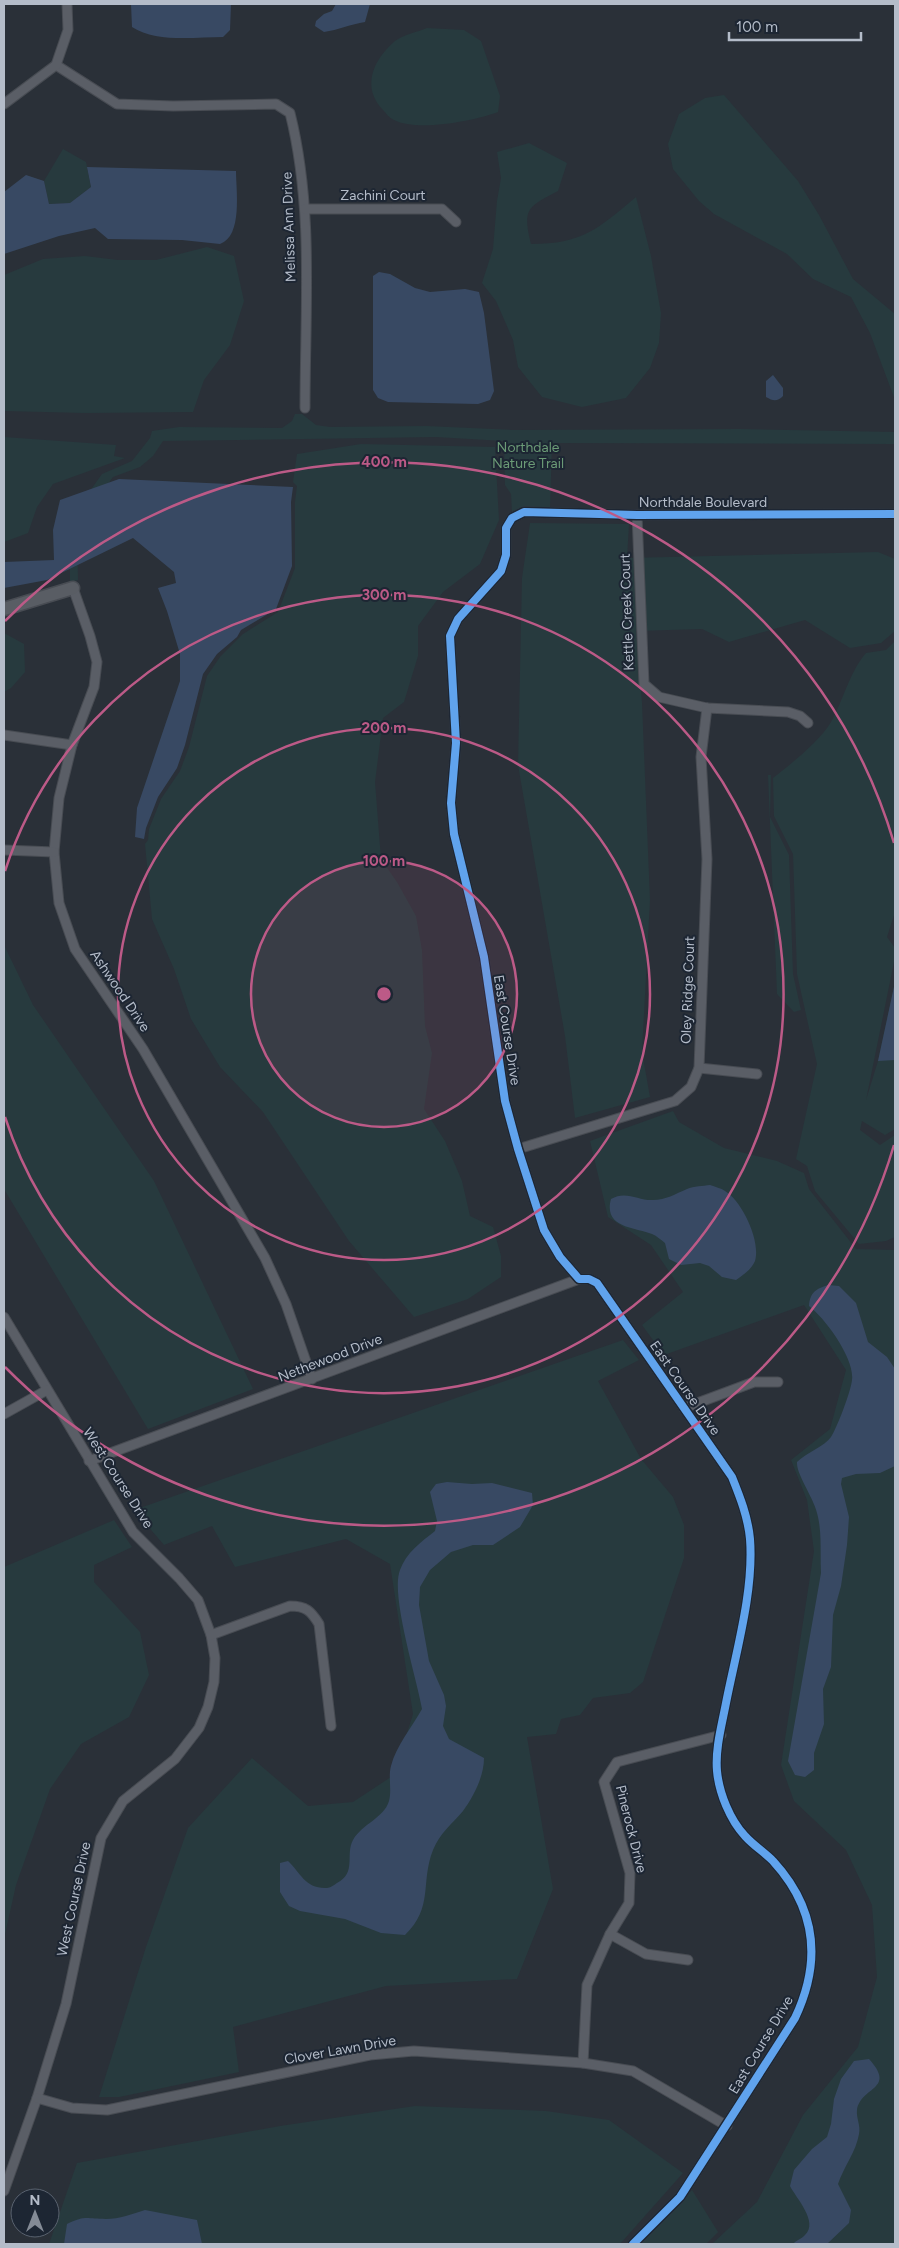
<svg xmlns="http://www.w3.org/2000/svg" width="899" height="2248" font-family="Figtree,sans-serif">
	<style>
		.green { fill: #273a3e }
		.water { fill: #384963 }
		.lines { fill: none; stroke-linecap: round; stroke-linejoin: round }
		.street-casing { stroke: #484c53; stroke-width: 11 }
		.secondary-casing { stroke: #484c53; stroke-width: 15 }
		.street { stroke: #5a5e66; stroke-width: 9 }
		.secondary { stroke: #595d64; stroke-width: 12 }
		.cycleway-casing { stroke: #1d2633; stroke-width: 11 }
		.cycleway { stroke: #60a3ed; stroke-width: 8 }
		.ring { fill: none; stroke: #bc5a87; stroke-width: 2.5 }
		.labels { text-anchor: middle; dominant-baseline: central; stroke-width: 4; stroke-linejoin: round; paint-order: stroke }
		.street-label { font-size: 14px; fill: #b4bcc9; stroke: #1d2633 }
		.park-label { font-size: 14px; fill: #6b9a76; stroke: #1d2633 }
		.centre { fill: #bc5a87; stroke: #1d2633; stroke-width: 2.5 }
		.ring-label { font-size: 15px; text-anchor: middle; font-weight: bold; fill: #bc5a87; stroke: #1d2633; stroke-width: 4; stroke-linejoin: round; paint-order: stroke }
	</style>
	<rect width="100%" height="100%" fill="#2a3038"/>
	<g class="green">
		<path d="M427 28 464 30 481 41 500 96 498 112C474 121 417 132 394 120 389 118 386 113 383 110 361 87 373 60 395 41 403 35 417 32 427 28Z"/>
		<path d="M724 95 798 181 819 215 853 279 895 314V400L870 333 851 297 813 279 787 254 714 214 699 201 673 169 668 144 679 114 705 98Z"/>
		<path d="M529 143 567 163 558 191C528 207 522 208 531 244 582 244 598 229 636 197L651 256 661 313 659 343 650 368 626 398 582 407 542 397 518 367 513 340 496 301 482 283 493 249 497 201 501 178 497 152Z"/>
		<path d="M63 149 86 162 91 187 70 203 49 204 44 181Z"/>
		<path d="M207 247 234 256 244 301 230 345 204 380 193 412 85 413 4 411V275L43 259 85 256 118 260H156Z"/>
		<path d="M295 414H302L316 425 330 427 426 426 513 430 739 429 895 432V444L552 443 550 509H517L512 512 511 494 505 485 504 441 436 437 163 441 153 456 140 467 113 477 77 526 78 580 70 582V563L65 526 102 474 132 461 150 438 152 431 179 427 282 428 292 421Z"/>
		<path d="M4 437 116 445 114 456 125 458 53 484 37 507 28 533 4 542Z"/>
		<path d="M361 444 495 447 499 520 480 564 443 592 418 626V656L404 702 383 718 375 782 381 859 397 882 416 916 422 950 425 1026 432 1053 424 1109 445 1141 462 1181 470 1216 493 1227 501 1256V1277L468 1299 414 1317 349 1241 263 1112 220 1067 191 1019 174 969 152 919 145 844 148 840 149 829 161 799 180 771 189 747 207 676 220 657 243 634 278 612 295 568V502L297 486 293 482 297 454Z"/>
		<path d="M530 523 629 524 627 558 878 552 895 559V631L881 643 850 648 805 620 729 642 702 629 636 631 642 703 650 900 642 1052 650 1097 575 1118 565 1036 518 765 522 578Z"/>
		<path d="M4 633 24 644 25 672 11 688 4 692Z"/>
		<path d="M895 641V912L887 937 895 948V957L866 1100 878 1061 895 982V1129L885 1135 862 1121 860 1130 880 1145 895 1135V1237L886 1241 859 1244 815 1191 807 1166 796 1159 817 1064 797 974 793 854 774 816 773 778C791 764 820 741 831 722 844 699 849 673 866 653L886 650Z"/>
		<path d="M768 775H771L770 817 789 855 793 974 801 1010 794 1012 777 994Z"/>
		<path d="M4 945 33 1005 154 1181 253 1389 148 1429 4 1189Z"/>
		<path d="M673 1111 679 1122 724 1148 777 1161 804 1173 809 1189 856 1249 895 1250V2244H712L757 2202 803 2115 858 2047 877 1977 872 1905 846 1850 794 1801 781 1765 814 1551 807 1500 791 1460 830 1429 846 1370 804 1305 664 1355 642 1325 683 1292 651 1245 608 1217 590 1141Z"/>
		<path d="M623 1340 639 1360 598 1381 641 1459 673 1497 684 1525V1558L643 1682 630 1693 593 1698 580 1715 561 1719 556 1734 527 1737 553 1889 517 1979 386 1986 233 2027 239 2072 119 2097H99L146 1947 188 1828 252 1758 308 1806 353 1802 394 1775 413 1714 390 1564 346 1539 235 1567 212 1526 164 1545 134 1510Z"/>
		<path d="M114 1520 132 1547 94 1565V1582L140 1632 149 1675 129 1717 81 1744 50 1789 16 1885 4 1939V1567Z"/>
		<path d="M415 2106 546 2111 609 2120 683 2173 620 2244H49L77 2163 280 2126Z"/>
		<path d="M692 2190 718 2232 706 2244H640Z"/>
	</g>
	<g class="water">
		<path d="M131 4H231L230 30 223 37C195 37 156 43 132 27Z"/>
		<path d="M336 4H370L365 22C351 24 338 30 324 32L315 26 316 21 324 14 332 11Z"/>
		<path d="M87 167 236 171C236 190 243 236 220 244L182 240 108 239 95 228 59 236 4 254V192L26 175 44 181 49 204 70 203 91 187Z"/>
		<path d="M379 272 390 274 415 288 430 292 465 289 479 292 484 313 494 391 490 400 478 404 388 402 378 398 373 390V276Z"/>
		<path d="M773 375 783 388V396C777 402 773 401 766 397V381Z"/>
		<path d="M119 479 293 487 291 502 292 566 276 609 241 630 237 637 217 654 203 674 185 745 177 768 158 797 146 828 144 839 135 837 137 808 180 681V654L167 611 158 588 176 583 174 572 133 538 47 580 4 588V562L54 560 53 530 60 500Z"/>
		<path d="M895 982V1060L878 1061Z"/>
		<path d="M710 1185C715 1187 721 1188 725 1191 742 1201 761 1241 755 1261 751 1270 743 1275 736 1280L722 1277 709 1266 700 1263 681 1265 669 1259 665 1243C661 1240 657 1236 652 1234 635 1227 603 1228 611 1199 626 1190 639 1201 653 1200 666 1200 675 1194 687 1189 694 1186 703 1186 710 1185Z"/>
		<path d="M828 1285 839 1286 856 1303 868 1342 887 1357 895 1369V1466L880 1473 856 1474 842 1478 841 1484 849 1517 847 1545 841 1586 833 1615 831 1667 823 1689 824 1724 814 1753V1770L805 1777 795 1775 788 1761 821 1573C820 1554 822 1535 818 1517 815 1499 796 1475 797 1462 806 1453 825 1446 831 1437 837 1428 851 1391 852 1380 855 1359 825 1318 809 1306 810 1292 816 1289 828 1285Z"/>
		<path d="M447 1482 472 1484 492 1483 532 1493 533 1505 520 1527 493 1545H473L451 1552 430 1570 420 1587 419 1605 429 1661 444 1695 446 1706 443 1726 449 1739 484 1758C484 1776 474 1796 463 1811 452 1824 440 1833 433 1850 420 1883 434 1907 405 1935L381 1933 345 1919 300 1911 289 1906 280 1892V1863L288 1861C301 1873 305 1889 327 1888 330 1888 334 1885 337 1883 357 1873 345 1854 353 1840 362 1824 384 1818 389 1801 392 1790 388 1777 391 1766 396 1746 412 1727 422 1709 417 1679 390 1595 400 1570 406 1553 421 1542 435 1531L437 1521 430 1492 436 1484Z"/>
		<path d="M869 2059C897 2090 861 2086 857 2110 856 2118 861 2126 859 2134 856 2152 844 2166 838 2184L851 2210 849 2223 827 2244H793C796 2240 802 2239 805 2235 819 2222 796 2198 790 2186L794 2170 812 2149 827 2137 831 2124 834 2099 841 2079 854 2061Z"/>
		<path d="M145 2210 197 2220 202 2244H64L67 2224C86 2215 86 2219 106 2219 119 2219 133 2214 145 2210Z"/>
	</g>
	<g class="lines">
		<g class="street-casing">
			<g id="street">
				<path d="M56 65 117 104 173 106 276 104 290 113C314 209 305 310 305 408"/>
				<path d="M4 104 56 65 68 30 67 4"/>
				<path d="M305 209H442L456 222"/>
				<path d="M637 515 644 684 659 697 707 708 788 712 800 716 808 723"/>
				<path d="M73 588 90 636 97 662 94 687 72 745 59 798 54 852 59 903 75 949 143 1049 265 1258 286 1304 312 1379"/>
				<path d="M4 735 72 745"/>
				<path d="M4 850 54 852"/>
				<path d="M699 1068 757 1074"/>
				<path d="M518 1149 675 1101 691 1087 699 1068 707 859 701 757 707 708"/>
				<path d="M4 1317 133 1532 179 1578 198 1600 211 1635 215 1658 214 1682 208 1707 199 1728 175 1759 123 1801 101 1838 66 2004 37 2098 4 2191"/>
				<path d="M684 1408 754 1382H778"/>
				<path d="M4 1414 47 1390"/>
				<path d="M89 1461 579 1279"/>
				<path d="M211 1635 290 1606C306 1606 311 1611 319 1624L331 1726"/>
				<path d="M610 1934 646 1954 688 1960"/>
				<path d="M583 2063 587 1985 610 1934 629 1903 630 1873 604 1782 617 1762 721 1735"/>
				<path d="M37 2098 72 2108 107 2110 370 2055 414 2051 583 2063 633 2071 727 2126"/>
				<path d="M633 2244 680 2197 795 2018C822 1961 816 1908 773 1861 764 1852 753 1845 745 1836 730 1820 719 1793 717 1771 715 1749 722 1724 726 1703 736 1652 754 1591 750 1539 748 1517 740 1497 732 1477L597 1283 589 1279H579L560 1257 544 1230 518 1149 505 1101 484 957 454 834 451 803 456 743 450 636 458 619 501 571 506 555V528L512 518 524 512 637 515 895 514"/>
			</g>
		</g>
		<g class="secondary-casing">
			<path id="secondary" d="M4 609 73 588"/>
		</g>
		<use href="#street" class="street"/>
		<use href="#secondary" class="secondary"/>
		<g class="cycleway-casing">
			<path id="cycleway" d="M633 2244 680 2197 795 2018C822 1961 816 1908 773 1861 764 1852 753 1845 745 1836 730 1820 719 1793 717 1771 715 1749 722 1724 726 1703 736 1652 754 1591 750 1539 748 1517 740 1497 732 1477L597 1283 589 1279H579L560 1257 544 1230 518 1149 505 1101 484 957 454 834 451 803 456 743 450 636 458 619 501 571 506 555V528L512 518 524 512 637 515 895 514"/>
		</g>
		<use href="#cycleway" class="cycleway"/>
	</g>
	<circle cx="384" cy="994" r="133" fill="#bc5a87" fill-opacity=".12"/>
	<g class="ring">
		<circle cx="384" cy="994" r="133"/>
		<circle cx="384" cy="994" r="266"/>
		<path d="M5 871A399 399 0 1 1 5 1117"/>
		<path d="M894 1145A532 532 0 0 1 5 1367M5 621A532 532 0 0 1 894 843"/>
	</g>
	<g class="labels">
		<g class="street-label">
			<text x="383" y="195">Zachini Court</text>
			<text transform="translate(289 227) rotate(-92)">Melissa Ann Drive</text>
			<text x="703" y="502">Northdale Boulevard</text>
			<text transform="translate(627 612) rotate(-92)">Kettle Creek Court</text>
			<text transform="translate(688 990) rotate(-88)">Oley Ridge Court</text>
			<text transform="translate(120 991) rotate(56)">Ashwood Drive</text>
			<text transform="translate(507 1030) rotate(81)">East Course Drive</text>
			<text transform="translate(330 1358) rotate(-21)">Nethewood Drive</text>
			<text transform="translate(685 1388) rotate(55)">East Course Drive</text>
			<text transform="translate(118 1478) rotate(57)">West Course Drive</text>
			<text transform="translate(631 1829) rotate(76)">Pinerock Drive</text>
			<text transform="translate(74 1899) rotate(-78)">West Course Drive</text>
			<text transform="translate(761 2045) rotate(-59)">East Course Drive</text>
			<text transform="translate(340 2050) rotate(-10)">Clover Lawn Drive</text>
		</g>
		<g class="park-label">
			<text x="528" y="447">Northdale<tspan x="528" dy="16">Nature Trail</tspan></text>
		</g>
	</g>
	<circle cx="384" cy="994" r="8" class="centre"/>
	<g class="ring-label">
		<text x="384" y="467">400 m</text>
		<text x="384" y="600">300 m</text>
		<text x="384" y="733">200 m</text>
		<text x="384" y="866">100 m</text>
	</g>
	<rect width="899" height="2248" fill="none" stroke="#b4bcc9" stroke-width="10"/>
	<g transform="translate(35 2213)"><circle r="24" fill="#1d2633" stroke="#59626f"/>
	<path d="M0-4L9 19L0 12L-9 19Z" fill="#848b96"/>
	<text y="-8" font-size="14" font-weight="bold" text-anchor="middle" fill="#b4bcc9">N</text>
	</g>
	<path d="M729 32v8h132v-8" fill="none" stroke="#b4bcc9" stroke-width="2.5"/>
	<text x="736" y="32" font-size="15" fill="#b4bcc9" stroke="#1d2633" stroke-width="4" paint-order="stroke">100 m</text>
</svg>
